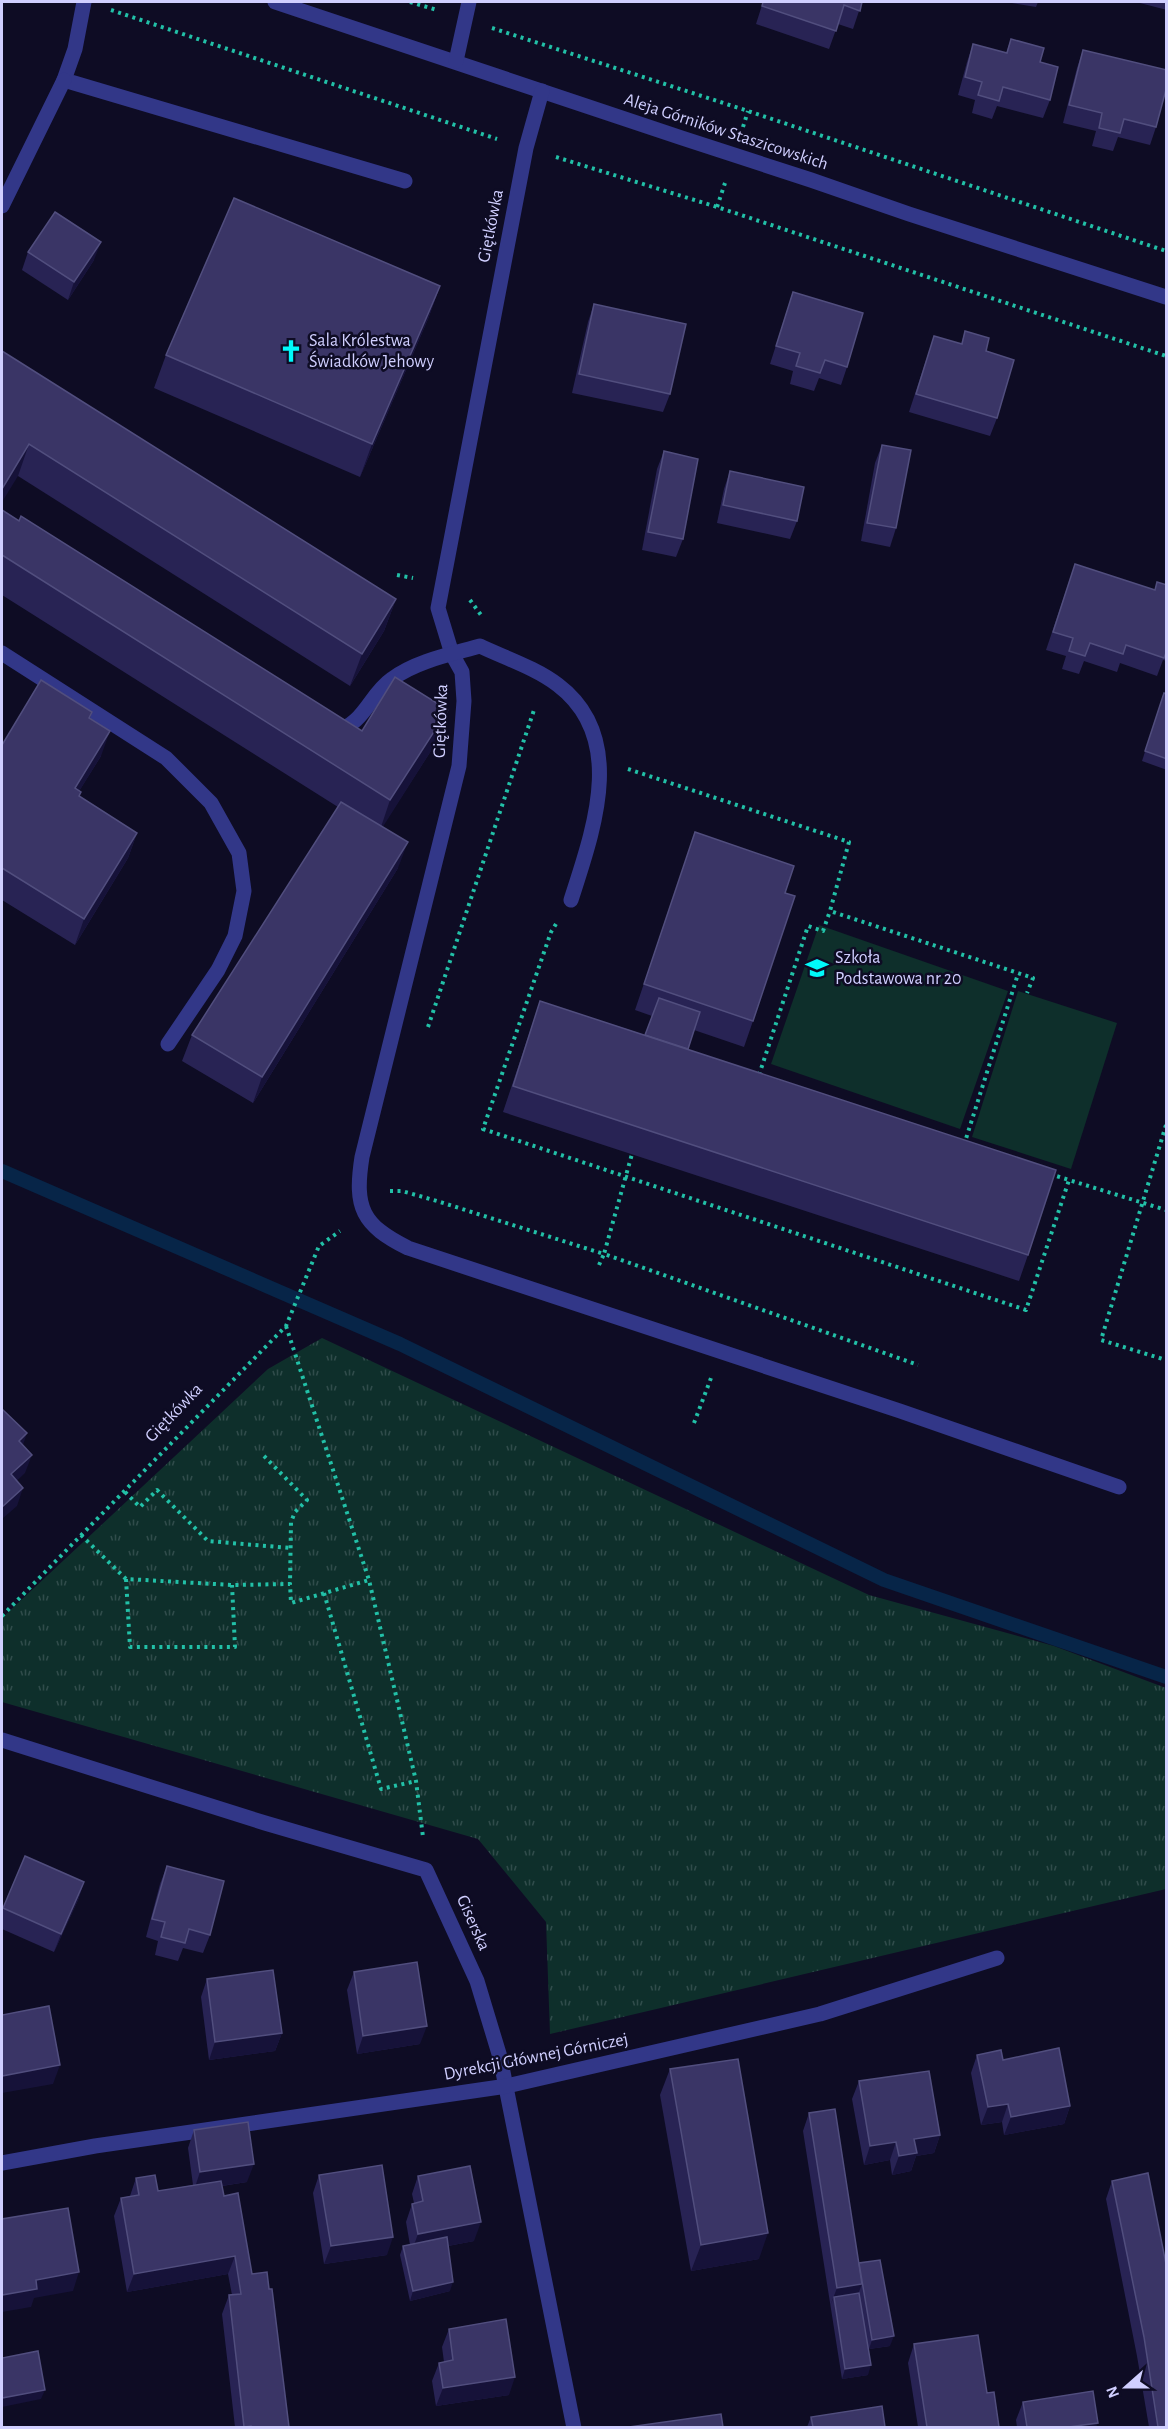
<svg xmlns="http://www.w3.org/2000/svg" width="1168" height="2429" font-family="'Alegreya Sans',sans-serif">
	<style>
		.grass { fill: url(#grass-tufts) }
		.pitch { fill: #0e2f2b }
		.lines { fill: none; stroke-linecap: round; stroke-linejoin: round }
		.stream { stroke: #072548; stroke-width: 14 }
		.path { stroke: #22c0a7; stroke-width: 4; stroke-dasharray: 3 4.5; stroke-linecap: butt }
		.minor { stroke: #323788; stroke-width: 15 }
		.wall { fill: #282354 }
		.shaded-wall { fill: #161239 }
		.building { fill: #3a3566; stroke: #514e7e; stroke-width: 1.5 }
		.labels { text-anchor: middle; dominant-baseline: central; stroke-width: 5; stroke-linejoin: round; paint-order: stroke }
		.street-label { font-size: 18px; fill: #d0cfff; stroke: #0e0c24 }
		.poi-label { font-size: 18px; fill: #d0cfff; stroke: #0e0c24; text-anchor: start }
	</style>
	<defs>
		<pattern id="grass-tufts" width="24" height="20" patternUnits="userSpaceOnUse" patternTransform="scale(1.5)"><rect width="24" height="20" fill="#0e2f2b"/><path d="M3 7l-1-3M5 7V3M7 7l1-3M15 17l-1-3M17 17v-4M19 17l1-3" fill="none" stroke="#304c4b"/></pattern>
	</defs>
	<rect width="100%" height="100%" fill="#0e0c24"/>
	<path class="grass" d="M322 1338 869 1595 1054 1646 1166 1688V1889L550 2034 546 1922 478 1839 2 1702V1618L268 1369Z"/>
	<g class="pitch">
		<path d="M819 925 1008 991 960 1129 771 1064Z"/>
		<path d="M1018 991 1117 1023 1071 1169 972 1137Z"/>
	</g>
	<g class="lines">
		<path class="stream" d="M2 1171 400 1344 884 1580 1166 1677"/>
		<g class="path">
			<path d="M410 2 437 10"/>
			<path d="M111 10 497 139"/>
			<path d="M492 28 748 111 1166 251"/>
			<path d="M743 127 748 111"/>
			<path d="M556 157 717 207 1166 356"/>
			<path d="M717 207 725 183"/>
			<path d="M397 575 413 578"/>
			<path d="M470 600 481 615"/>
			<path d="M628 769 849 842 830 911 1033 978 1027 993"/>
			<path d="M556 924 551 932 483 1129 1026 1310 1069 1180 1166 1210"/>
			<path d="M428 1027 535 707"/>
			<path d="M759 1075 808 926 823 931 830 911"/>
			<path d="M1166 1125 1101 1340 1166 1360"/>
			<path d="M964 1145 1018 974"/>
			<path d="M1050 1174 1069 1180"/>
			<path d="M390 1191H402L437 1201 604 1254 632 1154"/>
			<path d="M599 1265 604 1254 918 1365"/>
			<path d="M286 1326 369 1580 416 1781 423 1837"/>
			<path d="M694 1423 711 1378"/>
			<path d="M264 1456 307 1500 295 1512 291 1522 290 1584"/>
			<path d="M125 1492 140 1507 157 1490 208 1541 290 1548"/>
			<path d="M81 1535 126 1579 232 1585 290 1584 291 1603 369 1580"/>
			<path d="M126 1579 130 1647H235L232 1585"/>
			<path d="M324 1593 381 1789 416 1781"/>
			<path d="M2 1616 286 1326 319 1246 340 1231"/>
		</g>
		<g class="minor">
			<path d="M84 2 75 49 64 80 405 181"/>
			<path d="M275 2 682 138 811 180 909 214 1166 297"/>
			<path d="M456 61 469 2"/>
			<path d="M542 91 526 148 438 608 452 654 462 672 464 701 459 766 362 1157C354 1208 362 1225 408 1248L900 1411 1119 1487"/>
			<path d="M2 206 64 80"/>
			<path d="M2 653 166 758 211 803 239 853 244 891 235 936 218 970 168 1044"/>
			<path d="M334 732C365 724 369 695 392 679 416 661 452 654 480 646 505 658 536 668 558 685 628 738 593 831 571 900"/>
			<path d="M2 1740 265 1823 426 1870 477 1981 500 2057 574 2428"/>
			<path d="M2 2163 95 2146 507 2086 820 2014 997 1958"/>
		</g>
	</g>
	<g class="wall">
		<path d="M763 2H862L853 29 838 24 829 49 756 24Z"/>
		<path d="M1006 2H1038L1036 7Z"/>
		<path d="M1136 2H1167V10Z"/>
		<path d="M1011 39 1040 62 1050 100 1043 118 997 106 992 119 972 113 975 100 958 95 967 62 973 44 1006 53Z"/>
		<path d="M1083 50 1156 127 1150 145 1118 137 1113 151 1092 146 1096 131 1063 123 1077 68Z"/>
		<path d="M28 252 94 260 68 300 22 270Z"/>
		<path d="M440 286 428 319 360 477 154 388 166 355Z"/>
		<path d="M793 292 847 367 841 385 819 378 814 391 790 384 793 371 770 364Z"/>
		<path d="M594 304 670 394 663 412 572 393 588 322Z"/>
		<path d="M965 331 986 351 997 418 990 436 909 412 934 336 961 344Z"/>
		<path d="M2 351 396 599 384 631 350 686 18 476Z"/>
		<path d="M882 445 896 528 890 547 861 541 875 463Z"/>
		<path d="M664 451 683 539 676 557 642 550 657 469Z"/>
		<path d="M730 471 797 521 790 539 717 523 724 489Z"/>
		<path d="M2 510 362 731 448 710 436 743 382 827 398 868 253 1103 182 1061 192 1035 338 807 2 595Z"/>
		<path d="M1075 564 1155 590 1167 585V661L1163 660 1157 676 1120 663 1117 672 1084 661 1079 674 1062 669 1066 656 1046 650Z"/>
		<path d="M1164 693 1167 694V770L1142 761Z"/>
		<path d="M92 712 90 718 101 756 79 791V796L137 833 128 858 75 945 2 900V745Z"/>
		<path d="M695 832 785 893 753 1021 744 1047 694 1030 688 1049 1028 1255 1019 1281 503 1112 540 1001 645 1035 652 1016 635 1010Z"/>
		<path d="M25 1856 84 1882 78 1900 54 1952 2 1929V1912Z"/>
		<path d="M167 1866 210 1935 203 1953 183 1948 178 1961 155 1955 158 1941 146 1937 160 1884Z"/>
		<path d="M354 1972 420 2044 357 2054 347 1990Z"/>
		<path d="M207 1979 282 2033 275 2051 209 2060 201 1997Z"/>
		<path d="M977 2055 1003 2060 1070 2106 1064 2124 1004 2135 1002 2122 981 2125 971 2073Z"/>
		<path d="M670 2069 759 2259 691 2271 660 2095Z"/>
		<path d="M859 2081 940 2135 934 2153 916 2156 911 2171 892 2175 890 2160 864 2165 852 2099Z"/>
		<path d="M809 2113 859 2264 890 2346 869 2349 868 2375 842 2379 803 2131Z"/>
		<path d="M194 2130 247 2182 222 2186 224 2196 252 2274 289 2427H235L222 2314 229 2295H232L228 2274 127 2292 114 2216 121 2198 130 2196 136 2178 158 2191 193 2185 188 2148Z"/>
		<path d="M319 2175 387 2255 324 2264 313 2193Z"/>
		<path d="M418 2176 474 2241 448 2246 450 2291 410 2301 400 2255 403 2246 410 2245 406 2222 412 2204 414 2203 412 2194Z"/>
		<path d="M1112 2181 1167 2427H1149L1137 2356 1106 2199Z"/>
		<path d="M449 2329 509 2395 436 2406 432 2381 439 2363 444 2362 442 2347Z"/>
		<path d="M914 2344 987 2393 999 2427H918L908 2363Z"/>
		<path d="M1023 2402 1096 2427H1017L1016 2420Z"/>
		<path d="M811 2417 885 2427H807Z"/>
	</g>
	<g class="shaded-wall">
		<path d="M101 242 94 260 68 300 74 282Z"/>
		<path d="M440 286 428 319 360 477 372 444Z"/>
		<path d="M29 444 18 476 2 502V489Z"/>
		<path d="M396 599 384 631 350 686 362 654Z"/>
		<path d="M448 710 436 743 379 833 390 800Z"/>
		<path d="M110 731 101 756 65 814 75 788Z"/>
		<path d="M137 833 128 858 75 945 84 919Z"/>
		<path d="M408 842 398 868 253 1103 262 1077Z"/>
		<path d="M27 1433 21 1451 19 1441Z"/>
		<path d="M32 1455 25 1473 4 1493 11 1474Z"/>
		<path d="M23 1488 17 1506 2 1519V1507Z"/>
		<path d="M84 1882 78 1900 54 1952 61 1934Z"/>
		<path d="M427 2026 420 2044 357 2054 363 2036Z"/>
		<path d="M282 2033 275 2051 209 2060 215 2042Z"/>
		<path d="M60 2065 53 2084 2 2093V2076Z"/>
		<path d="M1008 2104 1002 2122 981 2125 988 2107Z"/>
		<path d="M1070 2106 1064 2124 1004 2135 1011 2117Z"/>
		<path d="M940 2135 934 2153 916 2156 911 2171 892 2175 899 2156 914 2139Z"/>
		<path d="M896 2142 890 2160 864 2165 870 2146Z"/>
		<path d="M254 2164 247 2182 194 2190 200 2172Z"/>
		<path d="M481 2222 474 2241 411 2253 418 2234Z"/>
		<path d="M768 2233 759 2259 691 2271 701 2245Z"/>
		<path d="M393 2237 387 2255 324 2264 331 2246Z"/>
		<path d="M235 2256 228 2274 127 2292 134 2274Z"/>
		<path d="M79 2272 73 2291 34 2298 31 2307 2 2312V2295L36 2280Z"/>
		<path d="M453 2282 450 2291 410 2301 413 2291Z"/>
		<path d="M862 2284 855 2302 834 2297 830 2306 837 2288Z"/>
		<path d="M894 2336 890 2346 869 2349 872 2340Z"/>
		<path d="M871 2365 868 2375 842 2379 845 2369Z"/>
		<path d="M515 2377 509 2395 436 2406 443 2388Z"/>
		<path d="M45 2390 41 2399 2 2407V2398Z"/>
		<path d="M1098 2423 1096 2427H1068Z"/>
	</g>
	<g class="building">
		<path d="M763 2H862L860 11 844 5 836 31 762 6Z"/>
		<path d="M1011 39 1044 48 1040 62 1058 67 1050 100 1003 87 999 101 978 95 982 82 965 77 973 44 1007 53Z"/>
		<path d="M1083 50 1167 70V86L1156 127 1124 119 1120 133 1099 128 1102 113 1069 105Z"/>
		<path d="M234 198 440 286 372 444 166 355Z"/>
		<path d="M55 212 101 242 74 282 28 252Z"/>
		<path d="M793 292 863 313 847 367 825 360 820 373 796 366 800 353 776 346Z"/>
		<path d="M594 304 686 324 670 394 579 374Z"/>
		<path d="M965 331 989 338 986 351 1014 360 997 418 916 394 934 336 962 344Z"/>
		<path d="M2 351 396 599 362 654 29 444 2 489Z"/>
		<path d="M882 445 911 450 896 528 867 523Z"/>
		<path d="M664 451 698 459 683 539 648 532Z"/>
		<path d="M730 471 804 487 797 521 723 505Z"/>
		<path d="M2 510 19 521 21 516 362 731 395 677 448 710 390 800 2 555Z"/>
		<path d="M1075 564 1155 590 1157 582 1167 585V650L1164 658 1126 645 1123 654 1090 643 1085 656 1069 651 1073 638 1053 632Z"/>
		<path d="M41 680 92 712 89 718 110 731 75 788 81 792 79 796 137 833 84 919 2 868V745Z"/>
		<path d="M1164 693 1167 694V759L1145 751Z"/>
		<path d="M341 802 408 842 262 1077 192 1035Z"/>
		<path d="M695 832 794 866 785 893 795 896 753 1021 644 984Z"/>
		<path d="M659 998 700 1012 688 1049 645 1035Z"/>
		<path d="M540 1001 1056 1170 1028 1255 513 1086Z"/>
		<path d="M2 1409 27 1433 19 1441 32 1455 11 1474 23 1488 2 1507Z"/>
		<path d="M25 1856 84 1882 61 1934 3 1908Z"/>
		<path d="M167 1866 224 1881 210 1935 189 1929 185 1943 161 1937 165 1922 152 1919Z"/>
		<path d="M417 1962 427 2026 363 2036 354 1972Z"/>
		<path d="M273 1970 282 2033 215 2042 207 1979Z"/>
		<path d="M49 2006 60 2065 2 2076V2015Z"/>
		<path d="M1059 2048 1070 2106 1011 2117 1008 2104 988 2107 977 2055 1001 2050 1003 2060Z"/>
		<path d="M738 2059 768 2233 701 2245 670 2069Z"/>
		<path d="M929 2071 940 2135 914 2139 917 2153 899 2156 896 2142 870 2146 859 2081Z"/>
		<path d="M835 2109 862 2284 837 2288 809 2113Z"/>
		<path d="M248 2122 254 2164 200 2172 194 2130Z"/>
		<path d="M382 2165 393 2237 331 2246 319 2175Z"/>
		<path d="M470 2166 481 2222 418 2234 412 2204 423 2201 418 2176Z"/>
		<path d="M1148 2173 1167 2269V2427H1158L1144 2337 1112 2181Z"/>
		<path d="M155 2175 158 2191 221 2181 224 2196 238 2193 252 2274 267 2272 269 2289H272L289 2427H251V2426L244 2427 229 2295 241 2294 235 2256 134 2274 121 2198 139 2195 136 2178Z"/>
		<path d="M68 2208 79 2272 36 2280 37 2289 2 2295V2219Z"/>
		<path d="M447 2237 453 2282 413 2291 403 2246Z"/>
		<path d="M880 2260 894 2336 872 2340 859 2263Z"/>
		<path d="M859 2293 871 2365 845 2369 834 2297Z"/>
		<path d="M506 2319 515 2377 443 2388 439 2363 453 2360 449 2329Z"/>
		<path d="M978 2335 987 2393 994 2392 999 2427H927L914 2344Z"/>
		<path d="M38 2351 45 2390 2 2398V2358Z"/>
		<path d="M1093 2391 1098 2423 1068 2427H1027L1023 2402Z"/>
		<path d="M882 2406 885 2427H813L811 2417Z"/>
		<path d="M721 2414 723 2427H629Z"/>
	</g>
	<defs>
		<g id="church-bare" transform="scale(1.8)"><path d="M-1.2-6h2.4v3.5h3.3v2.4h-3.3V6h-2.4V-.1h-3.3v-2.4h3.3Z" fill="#00f9fa" stroke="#0e0c24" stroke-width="2.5" paint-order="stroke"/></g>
		<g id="school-bare" transform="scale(1.8)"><path d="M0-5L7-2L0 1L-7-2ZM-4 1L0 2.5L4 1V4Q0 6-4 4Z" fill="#00f9fa" stroke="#0e0c24" stroke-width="2.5" paint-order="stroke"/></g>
	</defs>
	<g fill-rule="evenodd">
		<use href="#church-bare" x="291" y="351"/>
		<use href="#school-bare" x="817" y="968"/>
	</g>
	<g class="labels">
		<g class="street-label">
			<text transform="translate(726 132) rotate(18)">Aleja Górników Staszicowskich</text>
			<text transform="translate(491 226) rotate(-79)">Giętkówka</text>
			<text transform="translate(441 721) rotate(-88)">Giętkówka</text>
			<text transform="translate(174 1413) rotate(-46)">Giętkówka</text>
			<text transform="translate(473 1923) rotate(66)">Giserska</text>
			<text transform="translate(536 2057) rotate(-11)">Dyrekcji Głównej Górniczej</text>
		</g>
		<g class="poi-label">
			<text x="309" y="341">Sala Królestwa<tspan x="309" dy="21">Świadków Jehowy</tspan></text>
			<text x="835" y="958">Szkoła<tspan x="835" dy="21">Podstawowa nr 20</tspan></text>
		</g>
	</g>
	<rect width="1168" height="2429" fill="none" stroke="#d0cfff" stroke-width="6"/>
	<g transform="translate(1126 2387) rotate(249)" stroke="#0e0c24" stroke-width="4.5" paint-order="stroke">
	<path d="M0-4.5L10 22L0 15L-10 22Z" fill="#d0cfff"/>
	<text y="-9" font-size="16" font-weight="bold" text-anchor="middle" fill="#d0cfff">N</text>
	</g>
</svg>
